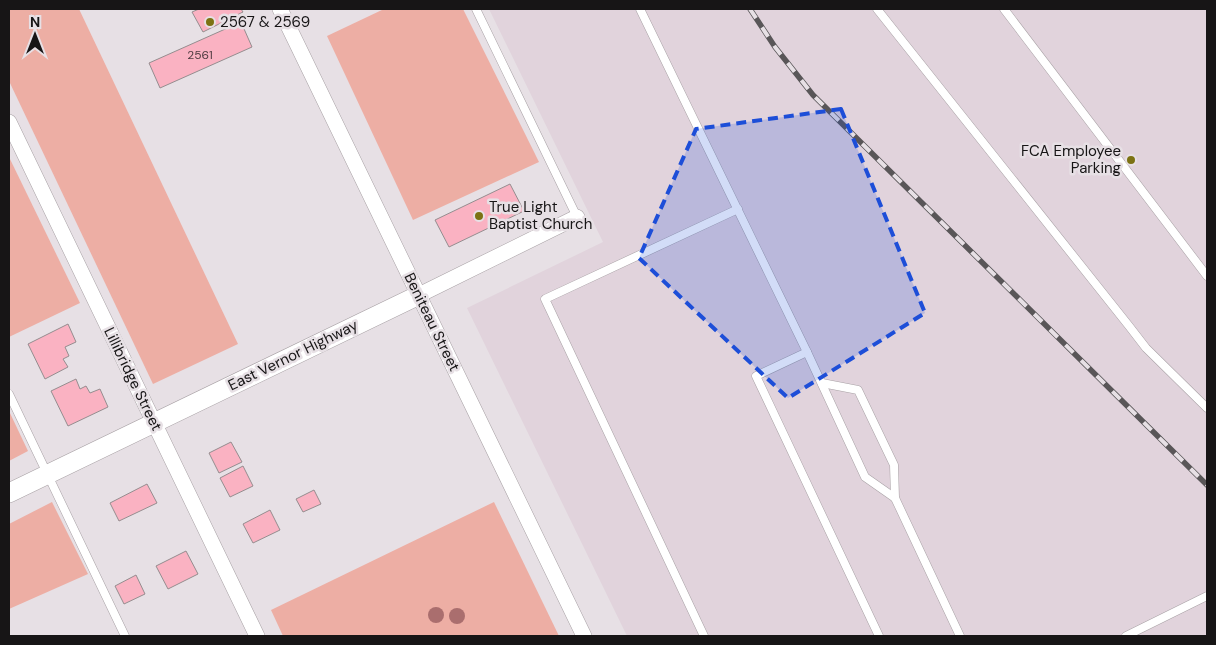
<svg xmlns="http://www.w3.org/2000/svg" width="1216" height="645" font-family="'DM Sans',sans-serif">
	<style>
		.built { fill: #e1d3dc }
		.green { fill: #edaea4 }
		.building { fill: #fab2c2; stroke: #958d8f }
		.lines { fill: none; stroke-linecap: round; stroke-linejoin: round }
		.service-casing { stroke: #a8a1a5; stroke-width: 9 }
		.minor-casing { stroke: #a8a1a5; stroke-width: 16 }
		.tertiary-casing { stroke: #a8a1a5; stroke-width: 20 }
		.service { stroke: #fff; stroke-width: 8 }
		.minor { stroke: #fff; stroke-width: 15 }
		.tertiary { stroke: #fff; stroke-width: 19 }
		.rail-casing { stroke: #595658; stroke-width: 5.5 }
		.rail { stroke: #e7e0e5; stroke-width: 4; stroke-dasharray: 11; stroke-linecap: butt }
		.tree { fill: #aa6e6e }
		.marked { fill: #1d4ed8; fill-opacity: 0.2; stroke: #1d4ed8; stroke-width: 4; stroke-dasharray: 10 6; stroke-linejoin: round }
		.poi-dot { fill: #7c7213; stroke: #e7e0e5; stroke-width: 2 }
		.labels { text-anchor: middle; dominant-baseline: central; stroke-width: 5; stroke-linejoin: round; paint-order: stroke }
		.number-label { font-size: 12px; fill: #503c41 }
		.poi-label { font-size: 15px; fill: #171516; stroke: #e7e0e5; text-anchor: start }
		.street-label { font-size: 15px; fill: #171516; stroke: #e7e0e5 }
	</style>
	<rect width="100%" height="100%" fill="#e7e0e5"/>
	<path class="built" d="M489 9H1207V636H627L467 308 603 242Z"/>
	<g class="green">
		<path d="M9 9H79L238 344 153 384 9 81Z"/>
		<path d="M384 9H463L539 162 413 220 327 36Z"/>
		<path d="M9 157 80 303 9 337Z"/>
		<path d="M9 411 28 451 9 461Z"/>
		<path d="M52 502 88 574 9 609V524Z"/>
		<path d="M494 502 559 636H283L271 610Z"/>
	</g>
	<g class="building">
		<path d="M199 9H241L243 12 203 32 192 12Z"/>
		<path d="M241 22 252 47 160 88 149 63Z"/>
		<path d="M510 184 524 211 449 247 435 220Z"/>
		<path d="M68 324 76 342 65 347 69 356 63 359 68 367 45 379 28 344Z"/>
		<path d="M76 379 80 389 86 386 90 393 100 389 108 407 68 426 51 391Z"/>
		<path d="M231 442 242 462 219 473 209 453Z"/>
		<path d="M243 466 253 486 230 497 220 478Z"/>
		<path d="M147 484 157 503 119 521 110 503Z"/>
		<path d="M314 490 321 504 303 512 296 499Z"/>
		<path d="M270 510 280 530 253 543 243 524Z"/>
		<path d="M186 551 198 574 168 589 156 566Z"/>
		<path d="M136 575 145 594 124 604 115 586Z"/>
	</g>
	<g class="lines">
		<g class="service-casing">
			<g id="service">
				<path d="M476 9 577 217"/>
				<path d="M640 9 807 352 865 477 895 498"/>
				<path d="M877 9 1129 326 1146 348 1207 408"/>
				<path d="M1004 9 1207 276"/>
				<path d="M807 352 756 376 879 636"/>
				<path d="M822 383 858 390 894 465 895 498 960 636"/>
				<path d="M9 394 125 636"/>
				<path d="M704 636 545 299 738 209"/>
				<path d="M1126 636 1207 596"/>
			</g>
		</g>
		<g class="minor-casing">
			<g id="minor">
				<path d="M280 9 584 636"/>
				<path d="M9 122 257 636"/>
				<path d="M419 295 577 217"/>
			</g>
		</g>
		<g class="tertiary-casing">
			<path id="tertiary" d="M9 493 419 295"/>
		</g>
		<use href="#service" class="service"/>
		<use href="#minor" class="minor"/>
		<use href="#tertiary" class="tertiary"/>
		<g class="rail-casing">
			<path id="rail" d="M750 9 775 47 813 95 1207 485"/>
		</g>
		<use href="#rail" class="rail"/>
	</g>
	<g class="tree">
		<circle cx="436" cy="615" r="8"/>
		<circle cx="457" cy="616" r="8"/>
	</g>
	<path class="marked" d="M841 109 925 313 788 398 639 258 696 129Z"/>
	<g class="poi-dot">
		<circle cx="210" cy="22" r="5"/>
		<circle cx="1131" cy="160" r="5"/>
		<circle cx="479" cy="216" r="5"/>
	</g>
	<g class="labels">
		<g class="number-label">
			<text x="200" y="55">2561</text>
		</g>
		<g class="poi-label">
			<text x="220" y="22">2567 &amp; 2569</text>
			<text x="1121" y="151" text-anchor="end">FCA Employee<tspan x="1121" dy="17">Parking</tspan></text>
			<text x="489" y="207">True Light<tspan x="489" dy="17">Baptist Church</tspan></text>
		</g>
		<g class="street-label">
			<text transform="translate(432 322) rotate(64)">Beniteau Street</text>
			<text transform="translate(293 355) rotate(-26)">East Vernor Highway</text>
			<text transform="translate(133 379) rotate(64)">Lillibridge Street</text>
		</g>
	</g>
	<rect width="1216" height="645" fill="none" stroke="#171516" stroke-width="20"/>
	<g transform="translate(35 35)" stroke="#e7e0e5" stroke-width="4" paint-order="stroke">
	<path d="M0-4L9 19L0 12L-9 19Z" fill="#171516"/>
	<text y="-8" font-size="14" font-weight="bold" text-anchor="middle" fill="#171516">N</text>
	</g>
</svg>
